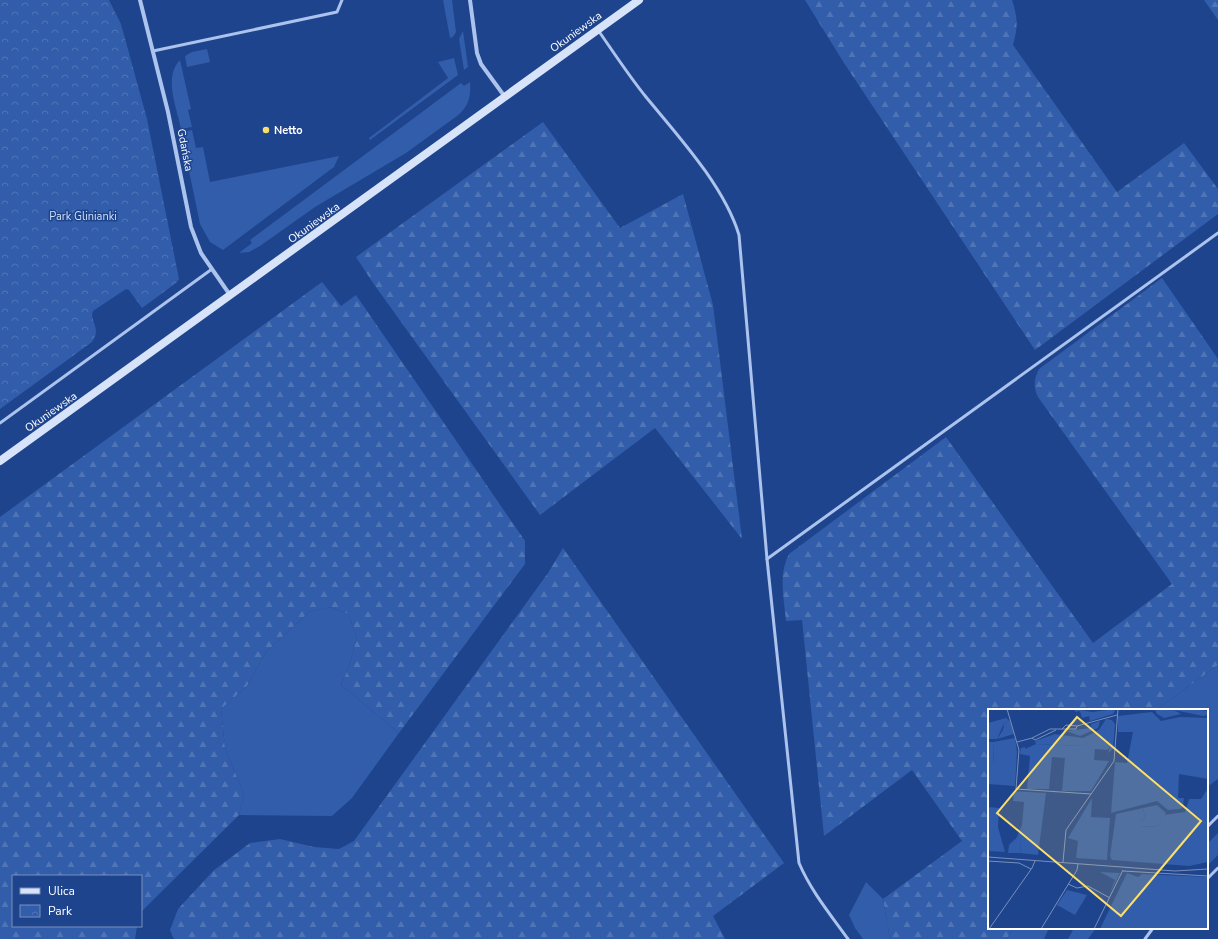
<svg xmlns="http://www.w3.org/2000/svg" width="1218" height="939" font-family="'Nunito Sans',sans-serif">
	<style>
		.green { fill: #315daa }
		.forest { fill: url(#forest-firs) }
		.park { fill: url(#park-crowns) }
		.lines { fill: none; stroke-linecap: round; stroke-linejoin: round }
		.lane { stroke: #abc3ed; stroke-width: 3 }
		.street { stroke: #abc3ed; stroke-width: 4 }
		.secondary { stroke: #d7e3f9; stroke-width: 8 }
		.poi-dot { fill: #fcde6a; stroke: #1e448d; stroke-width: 1.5 }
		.labels { text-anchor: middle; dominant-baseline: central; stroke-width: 3; stroke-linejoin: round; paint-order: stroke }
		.street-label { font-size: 11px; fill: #fff; stroke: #1e448d }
		.poi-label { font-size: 11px; font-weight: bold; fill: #fff; stroke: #1e448d; text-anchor: start }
		.park-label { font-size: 11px; fill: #d0dff9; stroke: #1e448d }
		.inset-road { fill: none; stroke: #788fbb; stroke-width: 1 }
		.view { fill: #fcde6a; fill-opacity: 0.15; stroke: #fcde6a; stroke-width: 2 }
		.inset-edge { fill: none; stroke: #fff; stroke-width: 2 }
	</style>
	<defs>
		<pattern id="forest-firs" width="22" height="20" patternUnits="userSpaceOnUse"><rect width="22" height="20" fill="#315daa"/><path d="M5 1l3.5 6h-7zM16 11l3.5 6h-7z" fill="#5075b7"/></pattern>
		<pattern id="park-crowns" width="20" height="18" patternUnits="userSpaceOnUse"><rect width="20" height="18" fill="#315daa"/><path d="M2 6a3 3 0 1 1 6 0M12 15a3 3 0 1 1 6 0" fill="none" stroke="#5075b7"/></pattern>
	</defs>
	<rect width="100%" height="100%" fill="#1e448d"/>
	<g class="green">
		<path d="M443 0H452L456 32 453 37 450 38Z"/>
		<path d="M463 31 468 67 464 70 459 39Z"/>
		<path d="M207 49 210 62 187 67 185 56 192 52Z"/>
		<path d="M454 58 458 75 370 140 369 138 448 78 438 62Z"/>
		<path d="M180 60 191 109 188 110 192 127 181 129C177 108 163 77 180 60Z"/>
		<path d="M470 82C471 96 469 107 457 116L406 153 315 207 260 246 249 252 239 253 252 243 250 240 461 83 464 86Z"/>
		<path d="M192 130 196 148 203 147 210 182 339 156 334 167 223 250 210 242 200 224 181 132Z"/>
		<path d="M331 607 348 614 357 637 349 667 341 685 399 733 352 798 332 816 239 815 244 794 225 748 221 709 247 686 266 652 309 612Z"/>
		<path d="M1218 665V779L1207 787V710H1156Z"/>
		<path d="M1218 833V855L1207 866V844Z"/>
		<path d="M866 882 883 899 890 939H863L855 928 849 915Z"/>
		<path d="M1013 928H1049L1044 939H1007Z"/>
		<path d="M1074 928H1096L1088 939H1068Z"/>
	</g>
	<g class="forest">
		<path d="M805 0H1012C1018 19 1018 27 1013 45L1117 192 1184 143 1218 189V214L1035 350 844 63Z"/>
		<path d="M1204 0H1218V20Z"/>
		<path d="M543 122 620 228 683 194 713 305 742 539 655 428 540 515 373 283 356 257Z"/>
		<path d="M1162 278 1218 359V665L1156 710H989V928H1013L1007 939H890L883 899 962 841 912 770 824 836 802 620 786 621C784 598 778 576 789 554L946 437 1093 643 1172 584 1038 397C1033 387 1034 379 1039 369Z"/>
		<path d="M322 282 341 306 356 295 525 541V564L399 733 341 685 349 667 357 637 348 614 331 607 309 612 266 652 247 686 221 709 225 748 244 794 239 815 141 912V876H13V926H137L135 939H0V517Z"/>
		<path d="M563 548 784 863 713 916 725 939H174L170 930 178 909 213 871 250 843 280 839 314 847 339 849 354 841 548 573Z"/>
	</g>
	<path class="park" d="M0 0H109L121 24 147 119 179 279 176 283 142 308 129 290 126 289 93 311C89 321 102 328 92 342L0 409Z"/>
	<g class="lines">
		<g class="lane">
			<path d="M598 30C614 53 629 76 646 97 679 137 724 186 739 235L767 559 799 863C811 891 830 914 848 939"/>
			<path d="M153 51 337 12 342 0"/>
			<path d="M0 423 212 269"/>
			<path d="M767 559 1218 233"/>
			<path d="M1207 827 1218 816"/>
			<path d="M1207 879 1218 868"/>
			<path d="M1145 939 1153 928"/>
		</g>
		<g class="street">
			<path d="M140 0 168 112 191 227 201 253 230 295"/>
			<path d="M470 0 477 53 481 64 505 97"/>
		</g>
		<path class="secondary" d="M0 461 639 0"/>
	</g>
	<circle class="poi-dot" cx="266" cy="130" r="4"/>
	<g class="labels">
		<g class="street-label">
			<text transform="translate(576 32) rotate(-36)">Okuniewska</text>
			<text transform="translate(185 150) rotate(79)">Gdańska</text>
			<text transform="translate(314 223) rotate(-36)">Okuniewska</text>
			<text transform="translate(51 412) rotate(-35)">Okuniewska</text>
		</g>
		<g class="poi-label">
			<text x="274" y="130">Netto</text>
		</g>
		<g class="park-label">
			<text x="83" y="216">Park Glinianki</text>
		</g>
	</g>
	<g transform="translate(988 709)">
		<rect width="220" height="220" fill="#1e448d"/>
		<path d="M87 0 104 3 128 0 125 5 102 12 101 7 94 9 92 2 87 3ZM167 1H186L193 5 176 9 169 5ZM118 10 124 11 127 15 125 40 120 44 123 35 116 20 113 25 94 37 48 35 47 32 67 25 95 29 111 21ZM22 12 26 25 9 30 15 21 16 14ZM112 12 110 19 92 27 78 22 103 19V15ZM0 33H5L6 55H0ZM169 96 178 104 171 117 151 118V112L157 109 155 99ZM27 130 33 134 32 144H20L21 136ZM112 163 132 164 121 186 127 171ZM79 181 99 186 87 206 69 196Z" fill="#315daa"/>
		<path d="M204 0 220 2V6L215 7 186 1H167ZM164 3 173 12 192 8 220 9V70L191 65 190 89H196L195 98 192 100 180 101 169 92 123 104 127 53 139 54 145 23H130V7ZM18 9 22 12 16 14 9 30H1L0 14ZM121 16 124 19 123 35 120 41 107 40 106 51 121 52 103 82H74L77 49 64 48 61 80H39L42 47 32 45 33 39 37 38V40L48 35 94 37ZM27 29 29 43 27 77 0 75V55H6L5 33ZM220 79V153L201 157 124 151 122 147 128 105 155 99 157 109 151 112V118L171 117 176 106 197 103 201 90H213ZM26 82 58 84 50 146 32 144 33 134 27 132 34 116 36 93 25 92ZM104 89 103 108 122 109 119 151 88 149 90 132 80 129ZM0 98 11 99 10 118 17 143 0 142Z" fill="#315daa"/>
		<path d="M139 164 150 168 154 165 220 168V220H112Z" fill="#315daa"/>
		<path class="inset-road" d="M19 0 31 41 28 80 103 85M74 20 78 16 89 17 129 6M44 29 62 20H88L89 17M29 33 44 29 47 31 68 21M0 148 187 162 220 160M0 152 31 154 43 160M75 153 78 121 126 52 130 0M135 162 220 167M80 175 89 179 100 177 122 189M1 220 44 159 47 152M53 220 89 161 90 155M106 220 135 161"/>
		<path class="view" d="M89 8 213 112 133 207 9 104Z"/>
		<rect width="220" height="220" class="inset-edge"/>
	</g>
	<rect x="12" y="875" width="130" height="52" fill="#1e448d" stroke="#788fbb"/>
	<rect x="20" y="888" width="20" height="6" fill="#d7e3f9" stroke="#788fbb"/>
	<text x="48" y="895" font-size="12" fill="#ffffff">Ulica</text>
	<rect x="20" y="905" width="20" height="12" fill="url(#park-crowns)" stroke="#788fbb"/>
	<text x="48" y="915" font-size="12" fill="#ffffff">Park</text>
</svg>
